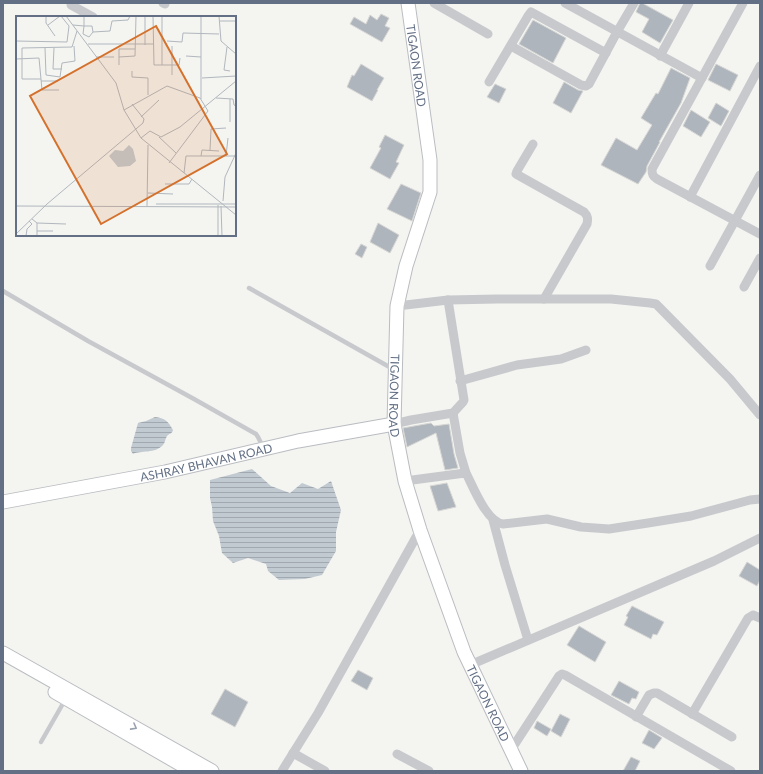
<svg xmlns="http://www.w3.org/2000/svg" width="763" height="774" font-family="Lato,sans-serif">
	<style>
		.water { fill: url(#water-rules) }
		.building { fill: #afb5bc; stroke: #d6d6d4 }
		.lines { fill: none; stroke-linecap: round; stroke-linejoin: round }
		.secondary-casing { stroke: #b9bcc1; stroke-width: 15 }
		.lane { stroke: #c7c9cd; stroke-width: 4.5 }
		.street { stroke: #c7c9cd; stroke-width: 9 }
		.secondary { stroke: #fff; stroke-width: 13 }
		.oneway { stroke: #99a1af }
		.labels { text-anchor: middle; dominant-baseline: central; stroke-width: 4; stroke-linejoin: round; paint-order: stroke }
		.street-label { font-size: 12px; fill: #626f84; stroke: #fff }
		.inset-road { fill: none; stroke: #b1b7be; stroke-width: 1 }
		.view { fill: #d4712c; fill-opacity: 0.15; stroke: #d4712c; stroke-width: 2 }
		.inset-edge { fill: none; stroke: #626f84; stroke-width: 2 }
	</style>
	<defs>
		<pattern id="water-rules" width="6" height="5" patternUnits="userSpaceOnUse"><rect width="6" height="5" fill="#c2cad1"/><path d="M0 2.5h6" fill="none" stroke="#a1a8af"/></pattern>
	</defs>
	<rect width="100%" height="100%" fill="#f4f5f1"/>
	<g class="water">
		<path d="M155 417C165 418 168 421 173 430 172 434 170 433 167 436 165 439 165 443 163 445 155 454 141 450 133 454L131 451V448L138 423 146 421Z"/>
		<path d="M252 469 271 486 290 493 302 483 318 489 331 481 341 510 336 532V551L322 575 305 579 279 580 268 571 266 564 248 558 233 563 222 553 219 536 213 521 212 507 210 498V480Z"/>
	</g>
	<g class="building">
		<path d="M640 3H642L673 20 660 43 642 32 649 19 636 12Z"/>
		<path d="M381 14 389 18 385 26 390 28 382 42 350 24 354 17 366 24 370 15 377 20Z"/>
		<path d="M533 20 566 38 553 63 519 44Z"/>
		<path d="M361 64 384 78 377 90H378L372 101 347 87 352 75 354 76Z"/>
		<path d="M716 64 738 75 730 91 708 80Z"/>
		<path d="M671 68 690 78 681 103 659 142H660L647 166 646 172 638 184 601 165 616 138 637 150 652 125 641 118 656 93 658 94Z"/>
		<path d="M564 82 578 90 583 91 571 113 553 103Z"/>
		<path d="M495 84 506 89 499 103 487 97Z"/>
		<path d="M716 103 729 111 721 126 708 118Z"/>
		<path d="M691 110 710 122 701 137 683 126Z"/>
		<path d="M385 135 404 145 396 162 399 163 390 179 370 168 381 148 379 147Z"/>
		<path d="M401 184 421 193 412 221 387 209Z"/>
		<path d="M378 223 399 235 390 253 370 242Z"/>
		<path d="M361 244 367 247 362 258 355 254Z"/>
		<path d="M431 423 434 426 449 424 454 454 458 468 445 470 436 433 407 447 403 428Z"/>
		<path d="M447 483 456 507 438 511 430 486Z"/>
		<path d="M747 562 760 570V580L757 586 739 576Z"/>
		<path d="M632 606 664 622 657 635 653 634 651 639 624 625 628 617 626 616Z"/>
		<path d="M579 626 606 642 595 662 567 645Z"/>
		<path d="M358 670 373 678 367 690 351 681Z"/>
		<path d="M619 681 639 692 636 699 632 698 629 704 611 695Z"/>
		<path d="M225 689 248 702 235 727 211 714Z"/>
		<path d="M560 714 570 719 561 737 551 731Z"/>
		<path d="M537 721 551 729 547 736 534 728Z"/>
		<path d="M649 730 662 738 654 749 642 743Z"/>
		<path d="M631 757 640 761 635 771H623Z"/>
	</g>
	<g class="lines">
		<g class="secondary-casing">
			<g id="secondary">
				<path id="s1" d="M408 3 430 160V192L406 266 397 306 394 424 405 481 420 530 464 652 521 771"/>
				<path id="s2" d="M3 502 165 472 298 441 394 424"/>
				<path d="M3 653 212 771"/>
				<path d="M55 692 192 771"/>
			</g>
		</g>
		<g class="lane">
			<path d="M249 288 393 369"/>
			<path d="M3 291 88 341 194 399 256 434 258 437 263 447"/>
			<path d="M41 742 65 700"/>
		</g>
		<g class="street">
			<path d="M71 3V5L93 17"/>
			<path d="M163 3 165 4"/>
			<path d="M434 3 488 34"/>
			<path d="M565 3 702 78"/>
			<path d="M743 3 652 169C652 175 653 176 657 179L760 234"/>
			<path d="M511 46 581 85 586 86 589 84 617 32 634 3"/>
			<path d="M660 56 689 3"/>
			<path d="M489 82 528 16 531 12 606 53"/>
			<path d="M533 144 517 171 516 174 584 212C588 216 588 219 587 224L544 299"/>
			<path d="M690 197 760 66"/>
			<path d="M710 266 760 175"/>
			<path d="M744 287 760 258"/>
			<path d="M397 306 448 300 497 299H611L650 303 656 304 659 307 730 379 760 415"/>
			<path d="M460 381 517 365 561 359 586 350"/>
			<path d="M453 413 460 453 466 473"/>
			<path d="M394 424 411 420 453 413 463 402 464 400 448 300"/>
			<path d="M405 481 465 473 467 475C474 489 487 522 503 524L547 519 581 527 609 529 648 523 691 516 750 500 760 499"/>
			<path d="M493 520 505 565 528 640"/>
			<path d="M470 665 714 561 760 538"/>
			<path d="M692 714 748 618 753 615 760 618"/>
			<path d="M636 717 649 695 654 693H657L732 737"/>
			<path d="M511 750 559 676 562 674 565 675 731 771"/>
			<path d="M293 753 325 771"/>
			<path d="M397 754 429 771"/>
			<path d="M282 771 318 713 420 530"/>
		</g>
		<use href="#secondary" class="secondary"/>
	</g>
	<defs><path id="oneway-chevron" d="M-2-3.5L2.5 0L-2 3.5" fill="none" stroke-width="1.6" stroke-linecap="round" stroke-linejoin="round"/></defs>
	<use class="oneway" href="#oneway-chevron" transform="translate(134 727) rotate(29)"/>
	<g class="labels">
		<g class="street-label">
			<text stroke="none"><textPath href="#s1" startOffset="63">TIGAON ROAD</textPath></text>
			<text stroke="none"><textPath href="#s1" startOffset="399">TIGAON ROAD</textPath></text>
			<text stroke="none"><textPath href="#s2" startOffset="207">ASHRAY BHAVAN ROAD</textPath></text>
			<text stroke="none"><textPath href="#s1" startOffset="723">TIGAON ROAD</textPath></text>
		</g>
	</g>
	<g transform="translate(16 16)">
		<rect width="220" height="220" fill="#f4f5f1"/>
		<path d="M113 129 117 133 120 145 114 150 102 151 93 140 99 134 107 135Z" fill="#c2cad1"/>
		<path class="inset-road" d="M30 0V7L39 20M50 0 100 67 108 94 125 122 220 199M68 0V10H76L77 16M129 0V29M137 0 138 49H163L164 42M146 0V49M185 0V83M203 0 205 25 220 38M204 5H220M32 9 44 0M57 9 68 10 67 18 73 21 77 16 94 15 96 5 112 4 114 0M0 25 51 26 53 10 45 0M151 25 166 26 167 17 203 18M72 28H138M156 30V59M211 31 208 54 214 55M29 32 30 59 44 61 46 47 59 45 58 30M38 32 37 53H46M170 40 185 41M80 41H98M103 41 119 40 120 0M0 43 23 42 26 74H43M103 49V33H119M116 55V61L132 62V79M186 62 220 60M25 63H6V32L56 31 61 15M25 65H42M200 82 217 83 218 89 220 90M108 94 151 70 184 82 192 95 153 147M125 101 143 84M214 106V83M143 121 160 137M125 122 134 115 145 121 164 111 220 65M194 134 195 113 210 112M185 140 186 134 203 135M210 140 212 122M168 157 170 140H220M149 168H173L176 163M132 177 157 178M207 185 209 161 220 137M140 188H220M202 189V220M0 190 220 191M131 190 132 129M205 190 206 220M16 203 21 207 50 208M21 215H37M0 218 31 188 127 107 128 103 116 88M10 220 11 213 16 208 13 205M21 220V207"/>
		<path class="view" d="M140 10 211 138 85 208 14 80Z"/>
		<rect width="220" height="220" class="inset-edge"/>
	</g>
	<rect width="763" height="774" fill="none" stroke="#626f84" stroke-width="8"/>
</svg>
